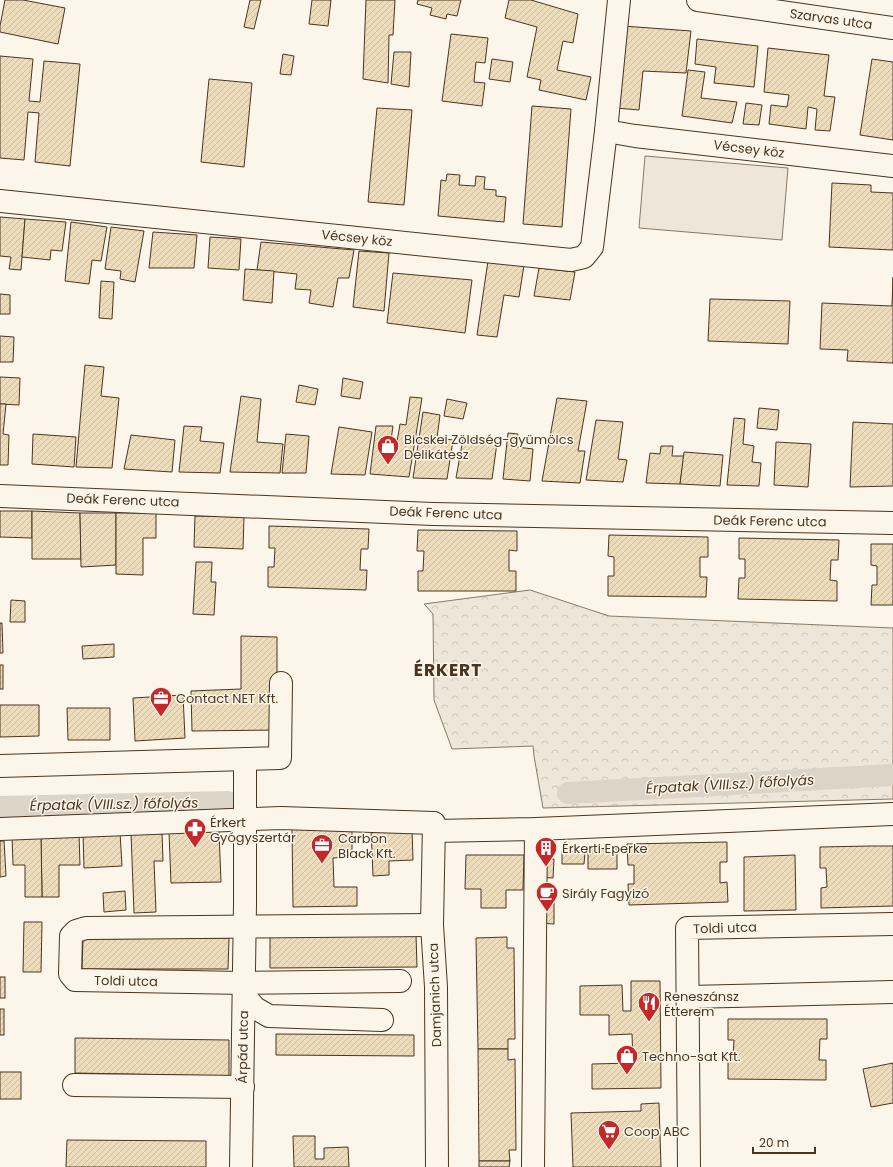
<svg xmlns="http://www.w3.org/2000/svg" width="893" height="1167" font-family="Poppins,sans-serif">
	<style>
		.green { fill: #ede6d9; stroke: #887966 }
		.park { fill: url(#park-crowns); stroke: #887966 }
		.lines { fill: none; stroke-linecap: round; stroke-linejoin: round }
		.canal { stroke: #dcd4c6; stroke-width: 22 }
		.building { fill: url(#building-hatch); stroke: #4a3520 }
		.minor-casing { stroke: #4a3520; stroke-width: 24 }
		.minor { stroke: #fbf6e9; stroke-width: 22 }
		.labels { text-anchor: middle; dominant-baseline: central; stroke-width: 3; stroke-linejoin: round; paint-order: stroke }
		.street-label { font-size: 13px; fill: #4a3520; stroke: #fbf6e9 }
		.poi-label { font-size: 13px; fill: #4a3520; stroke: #fbf6e9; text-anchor: start }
		.water-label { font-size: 14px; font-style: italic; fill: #4a3520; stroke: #fbf6e9 }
		.district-label { font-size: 17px; font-weight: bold; letter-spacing: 1px; fill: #4a3520; stroke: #fbf6e9 }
	</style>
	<defs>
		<pattern id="park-crowns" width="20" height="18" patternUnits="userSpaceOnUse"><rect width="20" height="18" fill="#ede6d9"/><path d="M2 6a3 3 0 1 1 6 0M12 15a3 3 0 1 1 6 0" fill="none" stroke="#cdc6ba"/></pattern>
		<pattern id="building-hatch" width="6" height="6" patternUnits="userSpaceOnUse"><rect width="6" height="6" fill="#ecdcbc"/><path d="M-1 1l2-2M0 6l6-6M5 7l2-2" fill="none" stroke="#ccbda1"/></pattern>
	</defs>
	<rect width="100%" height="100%" fill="#fbf6e9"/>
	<path class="green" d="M645 156 788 168 782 240 639 228Z"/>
	<path class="park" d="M530 590 609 616 893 628V799L543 808 534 756 533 746 452 749 434 700 433 614 424 604Z"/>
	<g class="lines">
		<g class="canal">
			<path d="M568 793 893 775"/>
			<path d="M0 807 228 802"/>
		</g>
	</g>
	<g class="building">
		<path d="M5 0H23L65 8 58 44 0 32V26Z"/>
		<path d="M250 0H261L254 29 244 27Z"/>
		<path d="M312 0H331L328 26 309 24Z"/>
		<path d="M366 0H395L393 35H389L388 83 363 79Z"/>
		<path d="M418 0H461L457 16 447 14 446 19 430 15 432 8 417 4Z"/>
		<path d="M509 0H531L578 14 573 43 563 41 557 70 591 77 586 100 539 90 541 80 527 77 537 27 505 18Z"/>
		<path d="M623 26 691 31 686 73 643 71 639 110 616 108Z"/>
		<path d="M451 34 488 38 485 63 476 62 474 82 485 83 482 106 442 101Z"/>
		<path d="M697 39 758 46 754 87 714 83 716 67 695 64Z"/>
		<path d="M768 48 829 55 824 96 835 97 830 131 815 130 817 109 808 107 806 129 769 124 771 105 787 107 789 95 764 92Z"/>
		<path d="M394 52H411L409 87 391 84Z"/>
		<path d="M283 54 294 56 291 75 280 74Z"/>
		<path d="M0 56 33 59 29 101 40 102 44 61 80 64 70 166 35 162 39 113 28 112 24 160 0 158Z"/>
		<path d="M492 59 513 62 510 82 489 79Z"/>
		<path d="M872 59 893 62V140L860 135Z"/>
		<path d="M688 70 705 72 701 98 737 102 732 123 682 116Z"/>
		<path d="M209 79 252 83 244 167 201 162Z"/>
		<path d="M746 103 762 105 759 125 743 124Z"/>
		<path d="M532 106 571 109 562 227 523 224Z"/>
		<path d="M377 108 412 110 404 205 368 202Z"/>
		<path d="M447 174 460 175 459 185 475 186 476 176 485 177 484 189 496 190V196L506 197 504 222 438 216 441 180 446 181Z"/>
		<path d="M832 183 871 185V192L893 193V250L829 247Z"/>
		<path d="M0 217 25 219 21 270 9 269 11 257 0 256Z"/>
		<path d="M25 219 66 222 62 251 51 250 50 260 22 257Z"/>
		<path d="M71 222 107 227 101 261 92 260 89 284 65 281Z"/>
		<path d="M111 227 144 231 135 282 120 279 121 271 105 269Z"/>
		<path d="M153 232 197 235 194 268H149Z"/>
		<path d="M210 237 241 239 239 270 208 268Z"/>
		<path d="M261 242 354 250 349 278H338L333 307 309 303 311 290 295 289 297 274 257 270Z"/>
		<path d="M359 251 389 253 384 311 353 307Z"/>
		<path d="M488 261 524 265 519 297 504 295 497 337 477 335Z"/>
		<path d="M539 268 575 272 570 300 534 296Z"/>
		<path d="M245 269 274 271 272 303 243 300Z"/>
		<path d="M393 273 472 280 465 333 387 323Z"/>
		<path d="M893 277V363L847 361 848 350 820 349 822 303 892 306Z"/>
		<path d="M101 281 114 282 112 319 99 318Z"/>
		<path d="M0 294 10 295V314H0Z"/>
		<path d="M710 299 790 301 788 344 708 341Z"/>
		<path d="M0 336 14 337 13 362H0Z"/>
		<path d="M85 365 104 367 101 396 119 398 112 468 76 467Z"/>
		<path d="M0 377 20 378 19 405 0 404Z"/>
		<path d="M343 378 363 382 360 399 341 396Z"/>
		<path d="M299 385 318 389 315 405 296 402Z"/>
		<path d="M241 396 261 399 257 442 283 444 280 473 230 472Z"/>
		<path d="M410 397 422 398 409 477 370 474 376 426H393L390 447 396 448 400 424 406 425Z"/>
		<path d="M557 398 587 401 578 451H585L580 483 542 481Z"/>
		<path d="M447 399 467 403 463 419 444 416Z"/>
		<path d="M0 404H6L3 434 9 435 8 465H0Z"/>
		<path d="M759 408 779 410 777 430 757 428Z"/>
		<path d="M423 412 440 415 437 438 453 440 447 479 413 478Z"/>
		<path d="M734 418 745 419 743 444 754 446 752 462 761 463 759 486 727 485Z"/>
		<path d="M596 420 623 422 618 459 627 460 623 482 586 480Z"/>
		<path d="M853 422 893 424V486L850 487Z"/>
		<path d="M184 426 202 427 200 441 224 443 220 473 179 472Z"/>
		<path d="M339 427 372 432 365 475 331 474Z"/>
		<path d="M508 433 518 434 517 447 533 449 530 481 503 479Z"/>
		<path d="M33 434 76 437 74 467 32 464Z"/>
		<path d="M286 434 309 436 306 473H282Z"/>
		<path d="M131 435 175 440 172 472 124 469Z"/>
		<path d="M463 439 497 443 492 479 456 478Z"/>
		<path d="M776 442 811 444 808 487 774 485Z"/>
		<path d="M661 446H673L672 456H684L680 484 646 483 650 453 660 454Z"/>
		<path d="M684 452 723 455 720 486 680 484Z"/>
		<path d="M0 511H32V538L0 537Z"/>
		<path d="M32 511 80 513 81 559H32Z"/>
		<path d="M80 513H116V565L81 567Z"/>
		<path d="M116 513H156V538H143V575L116 574Z"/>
		<path d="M195 516 244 517 243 549 194 547Z"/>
		<path d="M269 526 369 529 368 549H361L360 570H367L366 590 268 587V567H274L275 548H269Z"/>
		<path d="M418 530 517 531V551L509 550V571H516V591H418V571H423L424 551H417Z"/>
		<path d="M609 535 708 537V557H700V577H707L706 597 608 596V576H614V557L608 556Z"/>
		<path d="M739 538 839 540 838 560H831L830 580 837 581V601L738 599 739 578H745V559H739Z"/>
		<path d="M871 544H893V605H871L872 585H877V566L871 565Z"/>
		<path d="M196 562H212L211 582H216L214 615 193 614Z"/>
		<path d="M11 600 25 601V622H10Z"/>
		<path d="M0 623H2L3 653H0Z"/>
		<path d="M241 636 277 637V730L192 731 191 691 241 689Z"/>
		<path d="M114 644V657L83 659 82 646Z"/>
		<rect x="0" y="665" width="3" height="24"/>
		<path d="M183 695 185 738 135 741 133 698Z"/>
		<path d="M0 705H39V736L0 737Z"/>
		<path d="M67 708H110V740H68Z"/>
		<path d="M352 828V857L333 858 334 887H357V906L293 907 292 829Z"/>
		<path d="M412 828 413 860 389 861V875L373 876 371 830Z"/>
		<path d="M219 831 221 882 171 883 169 832Z"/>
		<path d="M120 832 122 866 84 868 83 834Z"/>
		<path d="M162 832 163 861H154L156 912 134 913 131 833Z"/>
		<path d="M79 834 80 865H59V897H42L41 835Z"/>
		<path d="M41 835 42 897H25V865H13L12 836Z"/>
		<path d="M0 841H4L6 876 0 877Z"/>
		<path d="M727 842V862H720V883L727 882 728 902 629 905 628 884H634V865H628L627 844Z"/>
		<path d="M870 846H893V906L821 908V888L827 887 826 868H820V847Z"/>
		<path d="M617 848V869H588V849Z"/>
		<path d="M562 851 585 852 584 864H562Z"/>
		<path d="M466 855H524L523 890H506V908H481V889H465Z"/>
		<path d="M795 855 796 910 744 911V857Z"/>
		<path d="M538 859H554L553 878 537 877Z"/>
		<path d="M125 891 126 910 104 912 103 893Z"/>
		<path d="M540 901H554V924L539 923Z"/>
		<path d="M24 922H42L41 972H23Z"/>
		<path d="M416 935 417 967 270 968V937Z"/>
		<path d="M507 937V948H514L515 1039H508V1049H478L476 938Z"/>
		<path d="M229 938 228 969H82L83 939Z"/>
		<rect x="0" y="977" width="5" height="21"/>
		<path d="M631 981H660L661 1088 592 1089V1064L633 1063 632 1034 609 1035V1015H580V986L622 985 623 1011H631Z"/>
		<rect x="0" y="1009" width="4" height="26"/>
		<path d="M728 1019H827V1039H820L819 1060H826V1080L728 1079V1059H733L734 1040H728Z"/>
		<path d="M276 1034 414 1035V1056L276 1055Z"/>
		<path d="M75 1038 229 1040V1076L75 1073Z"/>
		<path d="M478 1049H508V1060L515 1059 516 1150H509L510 1161H479Z"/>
		<path d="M893 1063V1103L871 1107 863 1069Z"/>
		<rect x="0" y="1072" width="21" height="27"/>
		<path d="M659 1103 661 1167H573L571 1113 641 1111V1104Z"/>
		<path d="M293 1136H315V1159H324V1148L348 1147 349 1167H294Z"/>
		<path d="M67 1140 206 1141V1167H66Z"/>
		<path d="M479 1161H510L509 1167H479Z"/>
	</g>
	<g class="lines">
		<g class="minor-casing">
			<g id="minor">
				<path d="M698 0 893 28"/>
				<path d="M606 131 635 136 893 166"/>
				<path d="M0 201 571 260 584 257 592 247 606 131 619 0"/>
				<path d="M0 496 433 514 893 523"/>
				<path d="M0 766 280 758 281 683"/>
				<path d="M0 829 281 818 434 823 432 925 436 987 437 1167"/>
				<path d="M434 831 536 829 893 814"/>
				<path d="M400 981 244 983 75 980 70 974 71 936 76 931 86 928 432 925"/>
				<path d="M244 995 255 1008 269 1016 382 1020"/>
				<path d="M688 997 893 992"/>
				<path d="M74 1085 243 1087"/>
				<path d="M241 1167 245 904V759"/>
				<path d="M533 1167 536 829"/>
				<path d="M689 1167 687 928 893 924"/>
			</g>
		</g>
		<use href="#minor" class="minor"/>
	</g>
	<defs>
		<g id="shop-pin" transform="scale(1.15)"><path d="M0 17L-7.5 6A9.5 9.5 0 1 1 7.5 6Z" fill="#c62828" stroke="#fbf6e9"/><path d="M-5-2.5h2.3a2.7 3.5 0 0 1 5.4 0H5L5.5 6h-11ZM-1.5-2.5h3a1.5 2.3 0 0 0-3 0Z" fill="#fff"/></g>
		<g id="office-pin" transform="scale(1.15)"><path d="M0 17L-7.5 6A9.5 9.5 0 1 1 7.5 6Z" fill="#c62828" stroke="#fbf6e9"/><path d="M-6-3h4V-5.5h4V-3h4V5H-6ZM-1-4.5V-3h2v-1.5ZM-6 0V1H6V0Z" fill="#fff"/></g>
		<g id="pharmacy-pin" transform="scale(1.15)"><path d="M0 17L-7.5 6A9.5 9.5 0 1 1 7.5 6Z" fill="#c62828" stroke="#fbf6e9"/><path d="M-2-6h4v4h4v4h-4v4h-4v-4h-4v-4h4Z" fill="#fff"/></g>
		<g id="building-pin" transform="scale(1.15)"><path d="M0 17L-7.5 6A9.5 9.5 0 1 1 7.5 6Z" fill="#c62828" stroke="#fbf6e9"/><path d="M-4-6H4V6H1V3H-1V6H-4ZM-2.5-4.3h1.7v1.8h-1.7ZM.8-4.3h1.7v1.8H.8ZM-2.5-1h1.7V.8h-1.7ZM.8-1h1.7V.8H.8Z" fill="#fff"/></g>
		<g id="cafe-pin" transform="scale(1.15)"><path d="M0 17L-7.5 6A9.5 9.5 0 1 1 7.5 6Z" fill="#c62828" stroke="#fbf6e9"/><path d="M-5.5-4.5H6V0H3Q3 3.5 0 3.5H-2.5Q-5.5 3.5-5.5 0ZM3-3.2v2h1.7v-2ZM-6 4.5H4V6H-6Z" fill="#fff"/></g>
		<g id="restaurant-pin" transform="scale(1.15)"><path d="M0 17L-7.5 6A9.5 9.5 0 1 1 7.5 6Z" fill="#c62828" stroke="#fbf6e9"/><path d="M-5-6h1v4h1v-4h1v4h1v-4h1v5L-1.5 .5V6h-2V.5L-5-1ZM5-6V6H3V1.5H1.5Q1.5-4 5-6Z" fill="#fff"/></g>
		<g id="supermarket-pin" transform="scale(1.15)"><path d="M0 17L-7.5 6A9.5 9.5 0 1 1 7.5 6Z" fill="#c62828" stroke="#fbf6e9"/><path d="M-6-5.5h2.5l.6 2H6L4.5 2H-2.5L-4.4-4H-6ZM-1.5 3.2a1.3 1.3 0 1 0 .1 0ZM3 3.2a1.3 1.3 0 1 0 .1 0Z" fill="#fff"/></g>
	</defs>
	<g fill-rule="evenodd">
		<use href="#shop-pin" x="388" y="446"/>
		<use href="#office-pin" x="161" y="698"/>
		<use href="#pharmacy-pin" x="195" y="829"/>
		<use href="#office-pin" x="322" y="845"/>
		<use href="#building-pin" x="546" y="848"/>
		<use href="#cafe-pin" x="547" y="893"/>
		<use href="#restaurant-pin" x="649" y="1003"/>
		<use href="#shop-pin" x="627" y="1056"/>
		<use href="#supermarket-pin" x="609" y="1131"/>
	</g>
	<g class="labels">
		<g class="street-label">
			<text transform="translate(831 19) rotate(8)">Szarvas utca</text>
			<text transform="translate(749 149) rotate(7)">Vécsey köz</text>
			<text transform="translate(357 238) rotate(6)">Vécsey köz</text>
			<text transform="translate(123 500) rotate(2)">Deák Ferenc utca</text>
			<text transform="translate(446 513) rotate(2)">Deák Ferenc utca</text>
			<text transform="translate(770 521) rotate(1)">Deák Ferenc utca</text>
			<text transform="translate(725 928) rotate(-2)">Toldi utca</text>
			<text transform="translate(126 981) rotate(1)">Toldi utca</text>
			<text transform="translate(435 995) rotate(-92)">Damjanich utca</text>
			<text transform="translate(243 1047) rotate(-89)">Árpád utca</text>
		</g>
		<g class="poi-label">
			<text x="404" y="439">Bicskei Zöldség-gyümölcs<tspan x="404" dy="15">Delikátesz</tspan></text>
			<text x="176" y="698">Contact NET Kft.</text>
			<text x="210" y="822">Érkert<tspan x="210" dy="15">Gyógyszertár</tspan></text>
			<text x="338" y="838">Carbon<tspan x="338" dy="15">Black Kft.</tspan></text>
			<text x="562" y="848">Érkerti Eperke</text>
			<text x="562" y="893">Sirály Fagyizó</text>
			<text x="664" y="996">Reneszánsz<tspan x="664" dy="15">Étterem</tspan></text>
			<text x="642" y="1056">Techno-sat Kft.</text>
			<text x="624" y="1131">Coop ABC</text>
		</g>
		<g class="water-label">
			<text transform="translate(730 784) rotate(-3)">Érpatak (VIII.sz.) főfolyás</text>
			<text transform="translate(114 804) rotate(-1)">Érpatak (VIII.sz.) főfolyás</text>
		</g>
		<g class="district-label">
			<text x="448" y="670">ÉRKERT</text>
		</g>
	</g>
	<path d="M753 1147v6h62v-6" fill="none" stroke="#4a3520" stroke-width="2"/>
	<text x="759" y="1147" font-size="12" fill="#4a3520" stroke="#fbf6e9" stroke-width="3" paint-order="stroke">20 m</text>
</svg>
